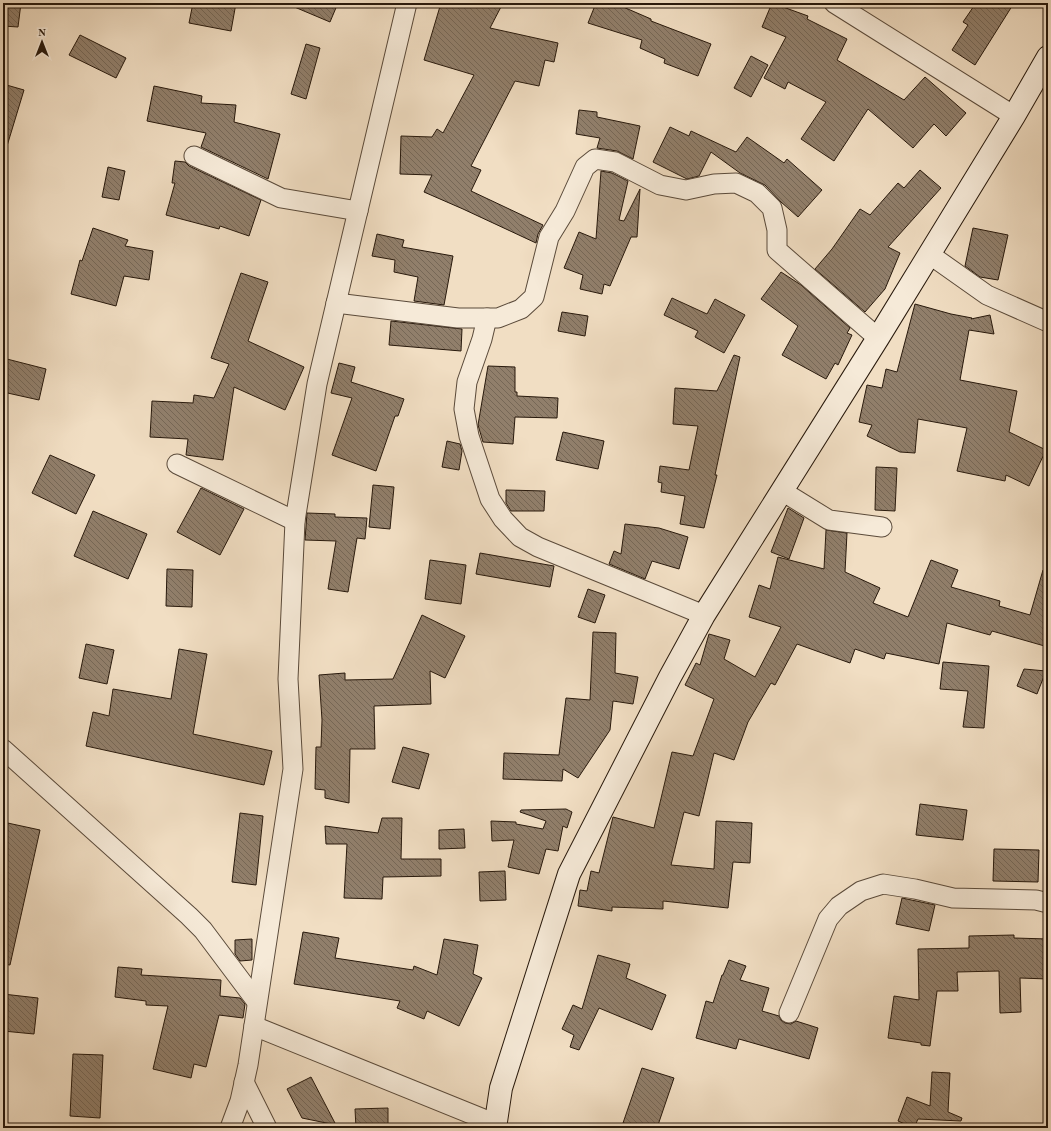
<svg xmlns="http://www.w3.org/2000/svg" width="1051" height="1131" font-family="'Old Standard TT',serif">
	<style>
		.building { fill: url(#building-back-hatch); stroke: #28190c }
		.lines { fill: none; stroke-linecap: round; stroke-linejoin: round }
		.street-casing { stroke: #5a4a3a; stroke-width: 21 }
		.secondary-casing { stroke: #28190c; stroke-width: 24 }
		.street { stroke: #f6ead8; stroke-width: 19 }
		.secondary { stroke: #f6ead8; stroke-width: 22 }
	</style>
	<defs>
		<pattern id="building-back-hatch" width="6" height="6" patternUnits="userSpaceOnUse"><rect width="6" height="6" fill="#917f6b"/><path d="M-1 5l2 2M0 0l6 6M5-1l2 2" fill="none" stroke="#766756"/></pattern>
	</defs>
	<rect width="100%" height="100%" fill="#f1dec3"/>
	<filter id="stains"><feTurbulence type="fractalNoise" baseFrequency=".005" numOctaves="4"/><feColorMatrix values="0 0 0 0 .2 0 0 0 0 .09 0 0 0 0 .02 0 0 0 .5 -.17"/></filter>
	<radialGradient id="worn" r=".72"><stop offset=".6" stop-color="#630" stop-opacity="0"/><stop offset="1" stop-color="#630" stop-opacity=".3"/></radialGradient>
	<g class="building">
		<path d="M3 3H21L18 27 3 26Z"/>
		<path d="M193 3H236L231 31 189 23Z"/>
		<path d="M285 3H338L330 22Z"/>
		<path d="M441 3H503L490 28 558 43 554 62 545 60 539 86 515 81 471 166 481 170 471 191 543 225 538 234 536 243 463 209 424 192 432 175 400 174 401 136 432 137 437 129 443 133 474 75 424 60Z"/>
		<path d="M596 3H614L651 19V21L711 44 698 76 664 63 665 59 640 48 642 40 588 23Z"/>
		<path d="M772 3 808 16 807 19 847 39 837 60 904 100 925 77 966 113 946 136 934 124 913 148 868 109 834 161 801 139 826 102 788 82 785 89 764 78 786 37 762 27Z"/>
		<path d="M976 3H1014L975 65 952 50 968 25 963 22Z"/>
		<path d="M80 35 126 58 116 78 69 55Z"/>
		<path d="M306 44 320 48 306 99 291 94Z"/>
		<path d="M751 56 768 65 751 97 734 88Z"/>
		<path d="M3 84 24 90 7 146 3 145Z"/>
		<path d="M154 86 202 96 201 103 236 105 234 122 280 134 268 179 201 147 206 133 147 121Z"/>
		<path d="M579 110 597 112V117L640 126 633 159 617 151 597 148 600 138 576 134Z"/>
		<path d="M670 127 689 136 691 131 736 152 747 137 784 163 787 159 822 190 798 217 781 202 765 185 740 173 711 152 699 176 687 179 653 162Z"/>
		<path d="M175 161 185 162 189 166 261 200 249 236 220 226 219 229 166 215 175 183H172Z"/>
		<path d="M108 167 125 171 119 200 102 197Z"/>
		<path d="M920 170 941 188 888 247 900 253 885 289 865 312 815 269 832 249 860 209 870 215 898 183 904 188Z"/>
		<path d="M601 171 612 173 628 181 619 220 624 221 640 189 637 237H631L610 286 604 284 602 294 580 289 583 275 564 268 579 232 596 239Z"/>
		<path d="M93 228 128 240 125 246 153 251 149 280 124 276 116 306 71 294 80 260 82 261Z"/>
		<path d="M973 228 1008 235 998 280 980 277 965 266Z"/>
		<path d="M377 234 404 240 402 247 453 256 444 305 414 301 418 277 394 272 395 260 372 256Z"/>
		<path d="M781 272 801 285 850 328 847 333 852 335 838 365 835 363 826 379 782 355 798 326 761 299Z"/>
		<path d="M241 273 268 282 248 341 304 367 285 410 234 387 223 460 186 455 188 439 150 437 152 401 193 403 194 395 214 398 229 364 211 358Z"/>
		<path d="M672 298 707 314 715 299 745 315 724 353 695 337 698 331 664 315Z"/>
		<path d="M915 304 951 314 972 318 971 319 990 315 994 334 969 330 960 380 1017 391 1009 432 1046 450 1029 486 1006 475 1005 481 957 471 967 428 918 419 915 453 900 452 867 436 872 425 859 422 867 385 882 388 886 369 897 372Z"/>
		<path d="M562 312 588 316 585 336 558 331Z"/>
		<path d="M391 321 462 329 461 351 389 345Z"/>
		<path d="M734 355 740 357 715 475H717L704 528 680 524 685 496 661 492 662 483 658 482 660 466 689 470 698 426 673 424 675 388 717 391Z"/>
		<path d="M3 358 46 369 39 400 3 392Z"/>
		<path d="M339 363 355 367 351 382 404 399 398 416H395L376 471 332 455 352 398 331 393Z"/>
		<path d="M488 366 515 367V392H517V396L558 398 557 418 515 417 513 444 483 442 478 425Z"/>
		<path d="M563 432 604 441 598 469 556 460Z"/>
		<path d="M447 441 460 444 462 451 459 470 442 467Z"/>
		<path d="M50 455 95 475 76 514 32 493Z"/>
		<path d="M876 467 897 468 895 511 875 510Z"/>
		<path d="M373 485 394 487 390 529 369 527Z"/>
		<path d="M201 488 244 509 220 555 177 532Z"/>
		<path d="M506 490 545 491 544 511H511L506 503Z"/>
		<path d="M788 508 804 518 789 559 771 552Z"/>
		<path d="M93 511 147 534 128 579 74 556Z"/>
		<path d="M307 513 335 514V517L367 518 365 539 357 538 348 592 328 589 336 541 305 540Z"/>
		<path d="M625 524 659 528 688 537 679 569 652 561 645 579 609 564 614 551 621 554Z"/>
		<path d="M826 530 847 533 845 572 880 588 873 603 908 617 931 560 958 570 951 587 1000 601 999 606 1030 615 1043 570H1048V647L992 631 990 635 947 623 939 664 886 653 884 659 855 649 850 663 797 644 775 685 771 683 748 722 734 760 714 753 699 816 684 812 671 865 714 869 716 821 752 823 750 863 733 862 728 908 663 901V909L612 907V911L578 906 580 890 587 891 591 871 599 873 613 817 654 828 672 752 693 756 714 699 685 685 696 663 700 665 709 634 730 640 724 659 755 677 781 627 749 617 759 585 770 589 778 557 824 569Z"/>
		<path d="M480 553 554 566 550 587 476 574Z"/>
		<path d="M430 560 466 565 461 604 425 599Z"/>
		<path d="M167 569 193 570 192 607 166 606Z"/>
		<path d="M588 589 605 595 595 623 578 617Z"/>
		<path d="M422 615 465 636 445 678 430 671 431 704 374 706 375 749H350L349 803 325 798V790L315 789 316 747H321L322 720 319 675 345 673V680L393 679Z"/>
		<path d="M593 632 616 633 615 673 638 677 633 704 613 701 610 730 578 778 563 769 562 781 503 779 504 753 559 755 566 698 590 700Z"/>
		<path d="M86 644 114 650 107 684 79 678Z"/>
		<path d="M179 649 207 654 193 734 272 751 264 785 86 746 93 712 109 716 113 689 171 699Z"/>
		<path d="M943 662 989 666 984 728 963 727 968 691 940 689Z"/>
		<path d="M1024 669 1046 671 1037 694 1017 686Z"/>
		<path d="M403 747 429 754 419 789 392 782Z"/>
		<path d="M920 804 967 810 963 840 916 835Z"/>
		<path d="M566 809 572 812 567 828 563 826 558 851 546 849 539 874 508 867 514 840 492 841 491 821 516 822V824L543 829 546 821 520 812 521 810Z"/>
		<path d="M240 813 263 816 256 885 232 882Z"/>
		<path d="M382 818H402L401 859H441V876L383 877 382 899 344 898 347 844H326L325 826 378 833Z"/>
		<path d="M3 822 40 830 10 965 3 964Z"/>
		<path d="M464 829 465 848 439 849V830Z"/>
		<path d="M994 849 1039 850 1038 882 993 881Z"/>
		<path d="M505 871 506 900 480 901 479 872Z"/>
		<path d="M902 898 935 905 929 931 896 924Z"/>
		<path d="M303 932 339 938 335 958 413 970 414 966 437 975 444 939 478 945 473 974 482 978 459 1026 427 1011 424 1019 397 1008 400 1001 294 984Z"/>
		<path d="M1014 935V938L1048 939V979L1020 978 1021 1012 1000 1013 999 971 957 972 958 991H937L930 1046 921 1045V1043L888 1038 894 996 919 1000 918 949 969 948V936Z"/>
		<path d="M252 939V960L240 961 235 954V940Z"/>
		<path d="M598 955 630 964 626 978 666 995 652 1030 599 1008 579 1050 570 1047 574 1035 562 1029 573 1005 582 1009Z"/>
		<path d="M729 960 746 966 740 980 769 988 762 1011 779 1016 781 1020 785 1023 791 1024 796 1021 818 1028 809 1059 739 1039 736 1049 696 1038 706 1001 713 1003 722 975H723Z"/>
		<path d="M118 967 142 969 141 975 221 980 220 996 240 998 245 1004 243 1018 219 1015 206 1067 194 1064 191 1078 153 1069 168 1006 146 1005V1001L115 997Z"/>
		<path d="M3 994 38 998 34 1034 3 1031Z"/>
		<path d="M73 1054 103 1055 100 1118 70 1116Z"/>
		<path d="M642 1068 674 1078 657 1128H637L623 1123Z"/>
		<path d="M932 1072 950 1073 948 1112 962 1118 961 1121 918 1119 914 1128 898 1121 907 1097 930 1106Z"/>
		<path d="M311 1077 336 1125 302 1118 287 1089Z"/>
		<path d="M388 1108V1128H356L355 1109Z"/>
	</g>
	<g class="lines">
		<g class="street-casing">
			<g id="street">
				<path d="M834 3 1014 116"/>
				<path d="M194 156 281 198 358 211"/>
				<path d="M929 254 987 295 1048 322"/>
				<path d="M336 303 458 318H498L521 309 534 297 549 237 565 211 585 167 595 159 615 162 660 185 686 190 714 184 736 183 757 193 772 208 777 230V250L878 338"/>
				<path d="M487 318 482 339 467 382 464 409 469 436 490 499 503 519 520 537 538 547 704 615"/>
				<path d="M177 464 295 521"/>
				<path d="M782 491 829 520 882 527"/>
				<path d="M3 749 189 916 203 930 257 1002"/>
				<path d="M789 1013 828 919 839 906 861 891 883 884 915 889 953 898 1036 900 1048 903"/>
				<path d="M254 1026 496 1124"/>
				<path d="M244 1082 267 1128"/>
				<path d="M230 1128 240 1101 248 1065 293 769 288 679 295 521 317 384 407 3"/>
			</g>
		</g>
		<g class="secondary-casing">
			<path id="secondary" d="M495 1128 501 1088 569 874 670 677 704 615 878 338 1014 116 1048 57"/>
		</g>
		<use href="#street" class="street"/>
		<use href="#secondary" class="secondary"/>
	</g>
	<rect width="1051" height="1131" fill="none" stroke="#f1dec3" stroke-width="16"/>
	<rect x="4" y="4" width="1043" height="1123" fill="none" stroke="#28190c" stroke-width="2"/>
	<rect x="8" y="8" width="1035" height="1115" fill="none" stroke="#28190c"/>
	<g transform="translate(42 42)" stroke="#f6ead8" stroke-width="3" paint-order="stroke">
	<path d="M0-3L7 15L0 10L-7 15Z" fill="#28190c"/>
	<text y="-6" font-size="11" font-weight="bold" text-anchor="middle" fill="#28190c">N</text>
	</g>
	<rect width="100%" height="100%" filter="url(#stains)"/>
	<rect width="100%" height="100%" fill="url(#worn)"/>
</svg>
